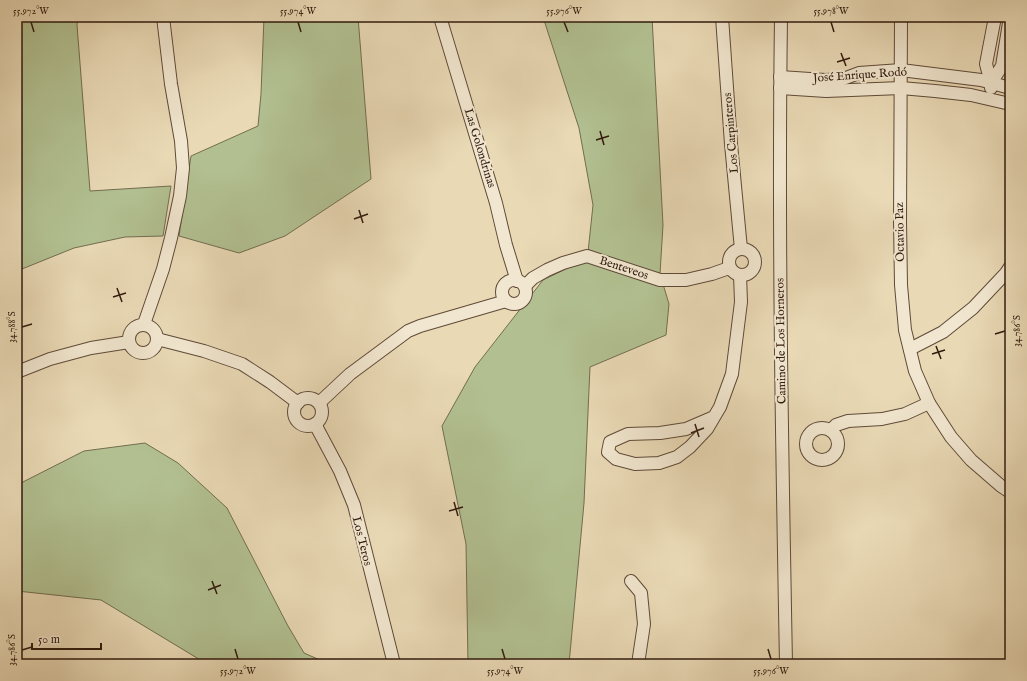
<svg xmlns="http://www.w3.org/2000/svg" width="1027" height="681" font-family="'IM FELL English',serif">
	<style>
		.green { fill: #b2c091; stroke: #726d50 }
		.lines { fill: none; stroke-linecap: round; stroke-linejoin: round }
		.minor-casing { stroke: #5f4a38; stroke-width: 14 }
		.minor { stroke: #f1e6cf; stroke-width: 12 }
		.ticks { fill: none; stroke: #311a0e; stroke-width: 1.5 }
		.labels { text-anchor: middle; dominant-baseline: central; stroke-width: 4; stroke-linejoin: round; paint-order: stroke }
		.street-label { font-size: 12px; fill: #311a0e; stroke: #f1e6cf }
		.neatline { fill: none; stroke: #311a0e; stroke-width: 1.5 }
		.ticks-label { font-size: 10px; text-anchor: middle; fill: #311a0e }
	</style>
	<rect width="100%" height="100%" fill="#e9d9b5"/>
	<filter id="stains"><feTurbulence type="fractalNoise" baseFrequency=".005" numOctaves="4"/><feColorMatrix values="0 0 0 0 .2 0 0 0 0 .09 0 0 0 0 .02 0 0 0 .5 -.17"/></filter>
	<radialGradient id="worn" r=".72"><stop offset=".6" stop-color="#630" stop-opacity="0"/><stop offset="1" stop-color="#630" stop-opacity=".3"/></radialGradient>
	<g class="green">
		<path d="M17 17H78L77 25 90 191 171 186 163 236 125 237 74 248 17 271V213L18 212 20 159 17 136Z"/>
		<path d="M264 17H358L371 179 285 236 239 253 179 236 191 156 258 126 261 94Z"/>
		<path d="M543 17H652L663 225 660 274 669 304 666 335 590 367 584 503 569 664H468L466 544 442 426 475 367 543 280 574 265 587 262 593 205 579 128Z"/>
		<path d="M145 443 178 463 227 508 288 626 304 653 329 664H207L101 600 17 591V485L84 451Z"/>
	</g>
	<g class="lines">
		<g class="minor-casing">
			<g id="minor">
				<path d="M440 17 496 203 506 245 517 281"/>
				<path d="M722 17 731 144 741 249"/>
				<path d="M781 17C778 233 782 448 786 664"/>
				<path d="M901 17 900 221 901 285 905 330 915 371 929 403 951 437 971 460 1001 486 1010 492"/>
				<path d="M780 77 825 80 843 79 859 73 901 70 981 80 1010 88"/>
				<path d="M991 83 1002 66 1010 17"/>
				<path d="M780 88 826 91 901 88 935 91 971 95 1010 104"/>
				<path d="M991 88V83L986 64 995 17"/>
				<circle cx="742" cy="262" r="13"/>
				<circle cx="514" cy="292" r="12"/>
				<path d="M525 286 533 278 547 270 563 263 587 256 660 280H686L712 274 729 268"/>
				<path d="M144 324 163 269 171 238 180 196 183 168 181 141 171 84 163 17"/>
				<circle cx="143" cy="339" r="14"/>
				<path d="M157 339 204 351 242 364 270 382 298 403"/>
				<path d="M910 349 943 332 973 308 1006 273 1010 267"/>
				<path d="M17 372 50 359 91 348 129 342"/>
				<circle cx="308" cy="412" r="14"/>
				<path d="M319 403 350 374 408 331 420 326 506 301"/>
				<path d="M714 417 686 429 660 433 628 434 610 442 608 452 616 459 635 464 659 463 677 457 690 447 707 429 720 407 732 374 741 302 740 275"/>
				<path d="M315 424 340 471 354 505 394 664"/>
				<circle cx="822" cy="444" r="16"/>
				<path d="M831 430 836 425 848 421 882 419 905 414 929 403"/>
				<path d="M631 581 641 593 644 624 638 664"/>
			</g>
		</g>
		<use href="#minor" class="minor"/>
	</g>
	<path class="ticks" d="M31 22 34 32M298 22 301 32M564 22 568 32M831 22 834 32M841 53 846 66M837 62 850 58M600 131 604 145M596 140 609 136M359 210 363 223M354 219 368 214M117 288 122 302M113 297 126 293M22 327 32 324M995 334 1005 331M936 346 941 359M932 354 945 350M695 424 699 437M691 433 704 428M454 502 458 516M449 511 463 507M212 581 217 594M208 590 221 585M235 649 238 659M502 649 505 659M768 649 771 659M22 650 32 647"/>
	<g class="labels">
		<g class="street-label">
			<text transform="translate(860 75) rotate(-4)">José Enrique Rodó</text>
			<text transform="translate(731 133) rotate(-95)">Los Carpinteros</text>
			<text transform="translate(480 148) rotate(73)">Las Golondrinas</text>
			<text transform="translate(900 232) rotate(-91)">Octavio Paz</text>
			<text transform="translate(624 268) rotate(18)">Benteveos</text>
			<text transform="translate(781 341) rotate(-91)">Camino de Los Horneros</text>
			<text transform="translate(362 541) rotate(76)">Los Teros</text>
		</g>
	</g>
	<rect width="1027" height="681" fill="none" stroke="#e9d9b5" stroke-width="44"/>
	<path d="M32 643v6h69v-6" fill="none" stroke="#311a0e" stroke-width="2"/>
	<text x="38" y="643" font-size="12" fill="#311a0e" stroke="#f1e6cf" stroke-width="3" paint-order="stroke">50 m</text>
	<rect x="22" y="22" width="983" height="637" class="neatline"/>
	<g class="ticks-label">
		<text x="31" y="14">55.972°W</text>
		<text x="298" y="14">55.974°W</text>
		<text x="564" y="14">55.976°W</text>
		<text x="831" y="14">55.978°W</text>
		<text transform="translate(11 327) rotate(-90)" y="4">34.788°S</text>
		<text transform="translate(1016 331) rotate(-90)" y="4">34.786°S</text>
		<text transform="translate(11 650) rotate(-90)" y="4">34.786°S</text>
		<text x="238" y="674">55.972°W</text>
		<text x="505" y="674">55.974°W</text>
		<text x="771" y="674">55.976°W</text>
	</g>
	<rect width="100%" height="100%" filter="url(#stains)"/>
	<rect width="100%" height="100%" fill="url(#worn)"/>
</svg>
